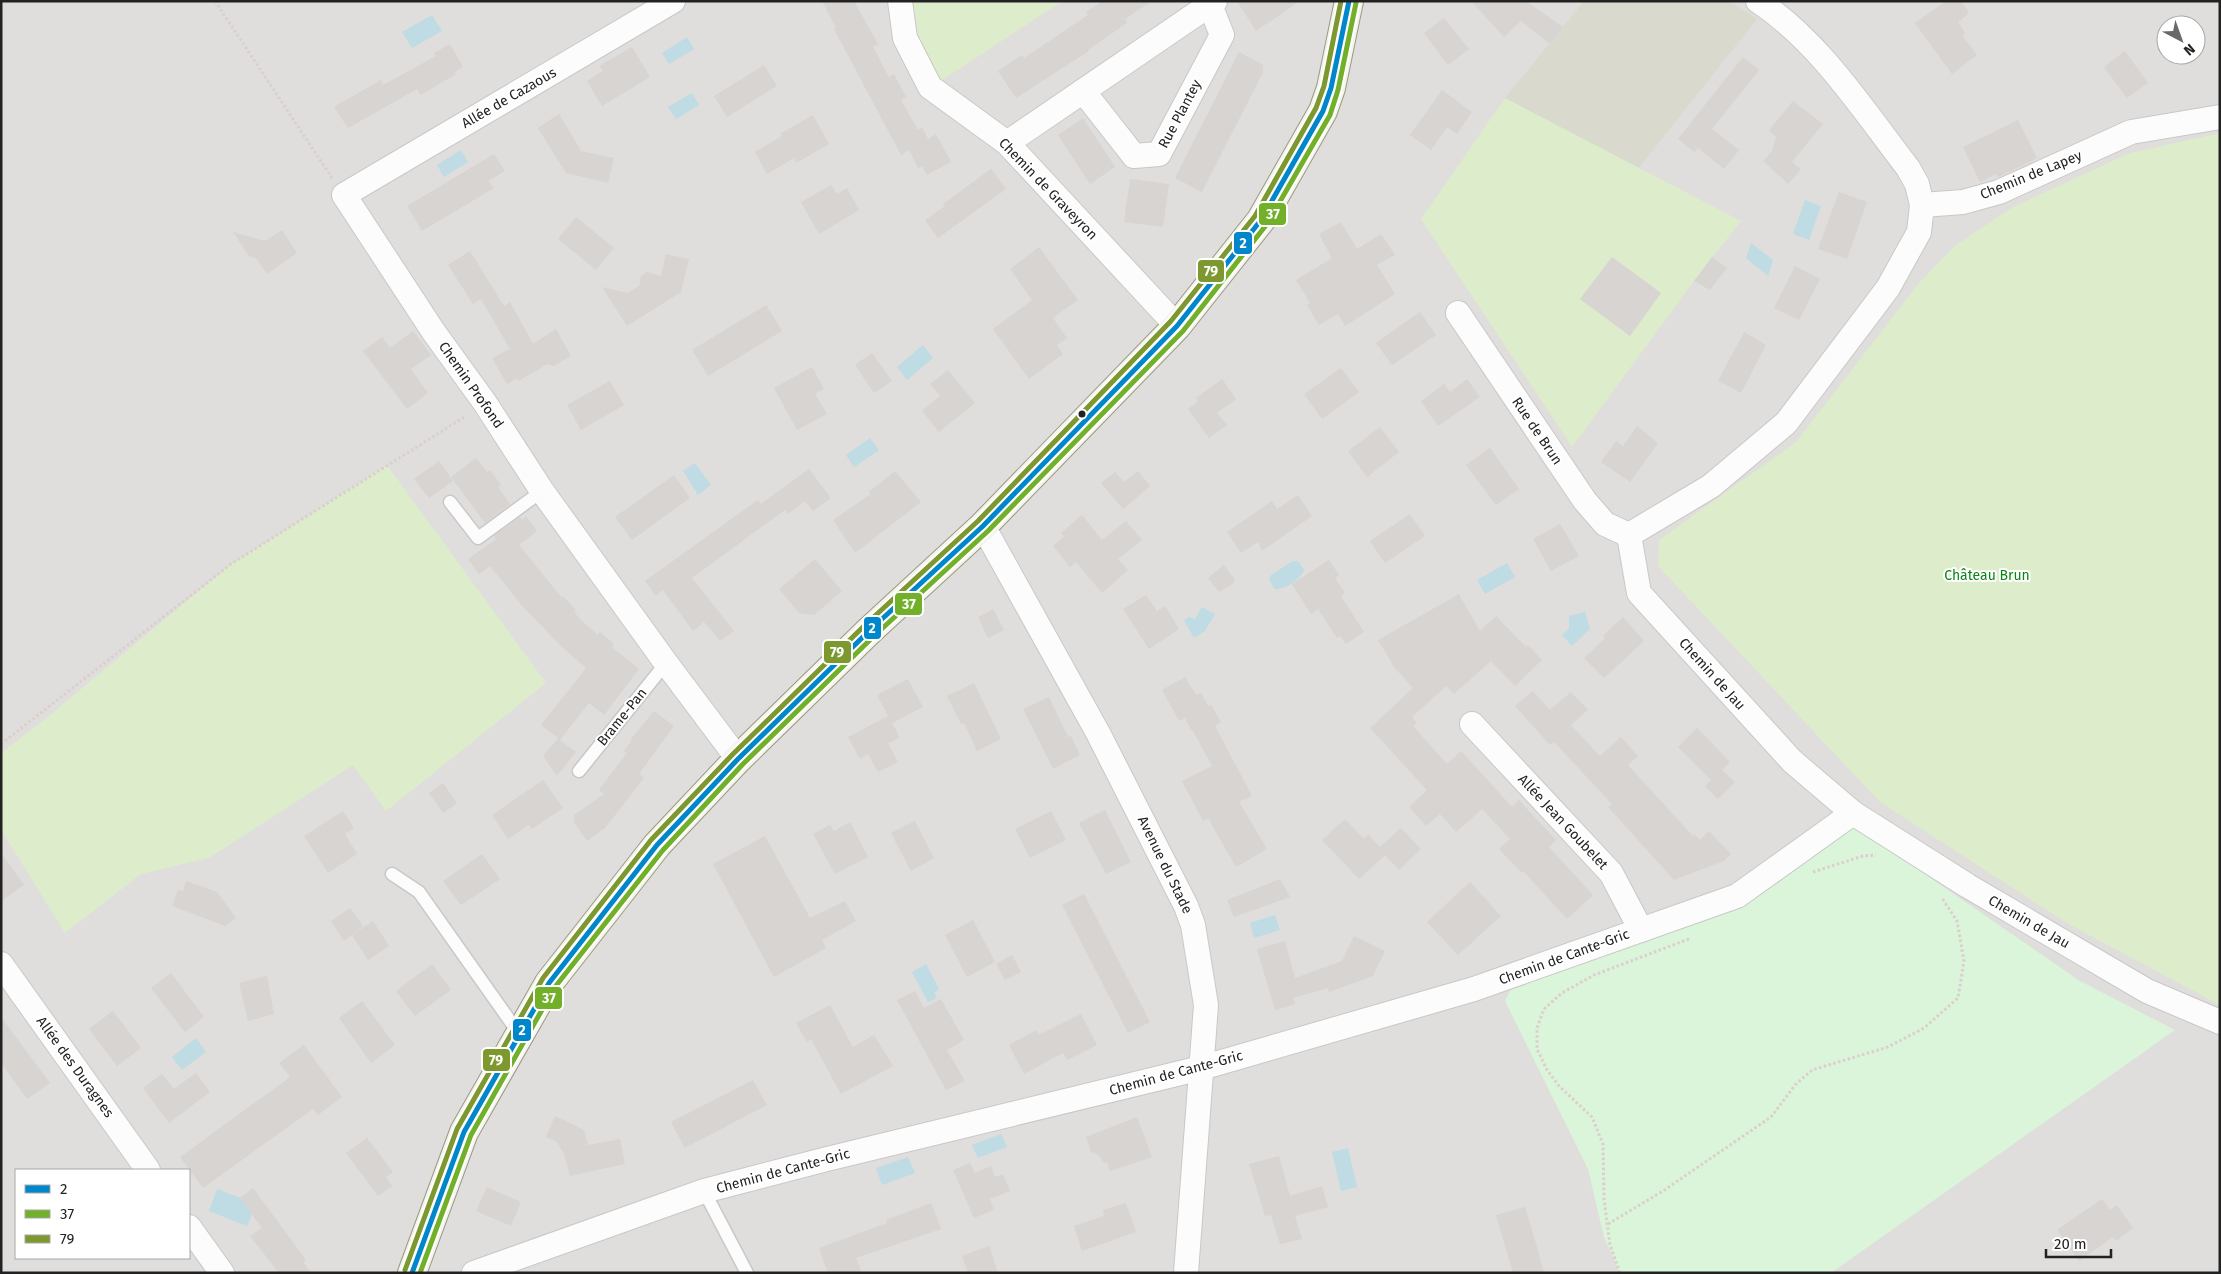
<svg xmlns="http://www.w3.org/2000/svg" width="2221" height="1274" font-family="'Fira Sans',sans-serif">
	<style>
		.residential { fill: #dfdedc; fill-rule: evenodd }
		.construction { fill: #d9d9cd }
		.grass { fill: #ddeccb }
		.park { fill: #daf5da }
		.water { fill: #bfdbe3 }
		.building { fill: #d7d4d2 }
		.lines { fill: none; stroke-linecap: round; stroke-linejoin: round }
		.lane-casing { stroke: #c9c8c7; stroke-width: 15 }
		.street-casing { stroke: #c9c8c7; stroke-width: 26 }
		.secondary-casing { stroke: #999a82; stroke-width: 30 }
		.path { stroke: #dccecd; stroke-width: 3; stroke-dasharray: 2.5 2.5; stroke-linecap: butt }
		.lane { stroke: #fdfcfc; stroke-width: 12 }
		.street { stroke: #fdfcfc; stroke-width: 24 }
		.secondary { stroke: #f4f4ed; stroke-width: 28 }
		.bus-1-casing { stroke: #fff; stroke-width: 9 }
		.bus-2-casing { stroke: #fff; stroke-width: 9 }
		.bus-3-casing { stroke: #fff; stroke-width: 9 }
		.bus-1 { stroke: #0086cb; stroke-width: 5 }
		.bus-2 { stroke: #72b02a; stroke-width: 5 }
		.bus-3 { stroke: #7c982e; stroke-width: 5 }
		.bus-dot { fill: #222; stroke: #fff; stroke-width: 2 }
		.labels { text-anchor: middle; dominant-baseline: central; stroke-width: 4; stroke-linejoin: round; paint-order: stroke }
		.street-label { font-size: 14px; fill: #222; stroke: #fff }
		.park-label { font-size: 14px; fill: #0c8416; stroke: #fff }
		.line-badge { stroke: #fff; stroke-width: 2 }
		.badge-label { font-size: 14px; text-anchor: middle; font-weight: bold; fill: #fff }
	</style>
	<rect width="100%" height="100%" fill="#f0eeeb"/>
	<path class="residential" d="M1 1H2220V1273H1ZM2166 25H2196V55H2166ZM16 1170H189V1258H16Z"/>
	<path class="construction" d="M1584 1H1729L1757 19 1638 169 1505 98Z"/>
	<g class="grass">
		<path d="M903 1H1062L935 85Z"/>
		<path d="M1505 98 1741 221 1694 281 1572 447 1421 219Z"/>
		<path d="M2220 133V1005L2070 925 1880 802 1658 566 1659 540 1796 442 1919 283 1956 245 2013 207 2130 153Z"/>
		<path d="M387 465 546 683 386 811 353 765 209 858 141 874 65 933 1 830V753L38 725 231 564Z"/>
	</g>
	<path class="park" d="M1852 824 2080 981 2175 1030 1831 1273H1620L1604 1237 1588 1169 1505 1001 1511 989 1742 899Z"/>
	<g class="water">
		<path d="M432 15 442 31 412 48 402 32Z"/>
		<path d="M687 37 694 49 669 64 662 53Z"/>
		<path d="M692 93 699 105 676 119 668 107Z"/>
		<path d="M461 150 468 162 444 177 437 165Z"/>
		<path d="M1805 200 1821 206 1809 240 1793 234Z"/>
		<path d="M1751 243 1773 260 1768 276 1746 258Z"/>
		<path d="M923 345 933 358 907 380 897 367Z"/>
		<path d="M870 438 879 450 854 467 846 455Z"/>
		<path d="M695 463 711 485 698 495 683 471Z"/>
		<path d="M1293 561H1298L1304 570C1301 579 1285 590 1275 589L1269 580 1271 575Z"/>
		<path d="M1507 563 1515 577 1485 594 1477 580Z"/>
		<path d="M1202 607 1215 614 1205 631 1194 638 1184 620 1189 617 1195 619Z"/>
		<path d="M1585 612 1590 629 1572 646 1562 635 1569 628V616Z"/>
		<path d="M1275 915 1280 930 1254 938 1250 923Z"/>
		<path d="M926 964 939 989 934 992 937 998 928 1002 912 972Z"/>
		<path d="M196 1038 206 1052 182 1070 172 1057Z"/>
		<path d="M1001 1134 1007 1147 978 1158 972 1145Z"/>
		<path d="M1348 1148 1357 1187 1341 1191 1332 1152Z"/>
		<path d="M908 1157 915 1173 882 1185 876 1168Z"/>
		<path d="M217 1189 256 1204 247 1226 209 1211Z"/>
	</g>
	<g class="building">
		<path d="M822 1H854L878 44 873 47 889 77 894 74 906 97 901 100 918 130 922 127 928 139 936 134 951 162 927 175 922 166 918 168 909 150 901 155 834 29 836 28Z"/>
		<path d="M1103 1H1152L1125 19 1127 23 1088 50 1089 51 1016 98 998 71 1022 55 1024 58 1088 15 1086 12Z"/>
		<path d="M1237 1H1300L1256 31Z"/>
		<path d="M1471 1H1526L1563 27 1550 44 1521 21 1504 37Z"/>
		<path d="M1946 1H1961L1969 13 1958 22 1965 33 1962 35 1977 55 1952 74 1915 23Z"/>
		<path d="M1444 18 1469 49 1448 65 1424 33Z"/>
		<path d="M450 44 463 67 454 72 456 74 421 95 417 89 348 128 334 107 381 80 383 85 436 56 434 53Z"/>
		<path d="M632 47 650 77 602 106 587 81 603 71 599 66Z"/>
		<path d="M2125 51 2148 83 2127 98 2104 67Z"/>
		<path d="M1239 52 1263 65V72L1202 192 1175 178Z"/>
		<path d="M1743 57 1759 70 1712 129 1739 150 1724 169 1698 148 1694 152 1678 139Z"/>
		<path d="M764 65 777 86 727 117 714 96Z"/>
		<path d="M1442 90 1472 112 1457 134 1447 127 1431 150 1410 135Z"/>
		<path d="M1793 101 1823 124 1792 162 1801 169 1788 184 1763 161 1772 151 1776 137 1769 130Z"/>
		<path d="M559 114 581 151 614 158 608 183 566 173 538 128Z"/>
		<path d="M813 115 829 144 796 163 794 158 767 174 755 152 782 136 780 134Z"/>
		<path d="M1083 118 1115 167 1090 184 1058 135Z"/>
		<path d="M2018 120 2037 158 1998 177 1996 174 1980 182 1963 147Z"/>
		<path d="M494 154 505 171 488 181 494 188 422 231 407 206Z"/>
		<path d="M991 169 1006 189 938 238 925 220 945 206 943 204Z"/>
		<path d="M1130 179 1169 184 1163 227 1124 222Z"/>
		<path d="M831 185 837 194 847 188 859 210 819 234 801 202Z"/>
		<path d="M1839 192 1867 202 1847 259 1818 249Z"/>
		<path d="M576 217 614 248 596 270 558 239Z"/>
		<path d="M1341 222 1357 249 1381 234 1395 255 1377 265 1395 294 1345 326 1338 314 1319 325 1307 305 1310 303 1296 280 1332 258 1319 234Z"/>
		<path d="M282 230 297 253 267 274 256 258 249 256 233 232 265 241Z"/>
		<path d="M1039 247 1078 300 1053 318 1067 338 1057 345 1063 354 1029 379 993 329 1032 300 1010 269Z"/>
		<path d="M470 251 504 306 510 302 533 344 556 329 571 356 554 366 548 364 518 381 517 378 507 384 492 358 510 349 481 299 473 304 448 265Z"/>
		<path d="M666 254 689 259 681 292 627 326 602 287 627 293 639 286 641 276 647 272 661 276Z"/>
		<path d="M1612 257 1661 293 1630 336 1580 299Z"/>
		<path d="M1712 257 1727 268 1710 290 1694 281Z"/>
		<path d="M1795 266 1820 279 1799 320 1774 308Z"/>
		<path d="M766 305 782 331 708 376 692 350Z"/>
		<path d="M1420 312 1436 335 1392 365 1376 343Z"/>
		<path d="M413 331 431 355 411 369 428 393 407 409 363 351 382 337 390 348Z"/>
		<path d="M1744 332 1766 345 1741 393 1718 381Z"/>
		<path d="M872 353 892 381 874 393 855 365Z"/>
		<path d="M812 367 824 389 815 394 827 414 797 430 774 388Z"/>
		<path d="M1341 368 1359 392 1322 419 1304 394Z"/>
		<path d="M948 370 975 403 939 432 922 411 940 396 930 384Z"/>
		<path d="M1222 379 1236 399 1217 413 1227 425 1209 438 1188 409 1198 402 1196 398Z"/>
		<path d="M1467 379 1480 397 1438 426 1421 401 1444 384 1450 392Z"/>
		<path d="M610 381 624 405 581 430 567 405Z"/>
		<path d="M1637 426 1658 443 1630 482 1601 462 1616 441 1623 446Z"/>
		<path d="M1380 427 1399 452 1367 477 1348 451Z"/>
		<path d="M1490 448 1519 489 1496 505 1466 465Z"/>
		<path d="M476 458 487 472 490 470 501 485 498 487 510 504 485 523 451 477Z"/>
		<path d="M439 461 453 481 429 498 414 479Z"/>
		<path d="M809 469 831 498 813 511 805 501 788 514 785 510 692 578 734 631 720 641 704 622 693 631 663 590 656 596 645 581 758 500 761 504Z"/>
		<path d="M895 471 921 502 855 553 833 520 871 494 869 492Z"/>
		<path d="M1138 471 1150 486 1123 509 1101 483 1115 472 1124 482Z"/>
		<path d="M674 475 690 498 632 540 615 517Z"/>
		<path d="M1298 495 1312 516 1262 551 1258 542 1241 553 1227 532 1272 501 1277 509Z"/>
		<path d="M1410 514 1425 536 1385 563 1370 541Z"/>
		<path d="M1082 515 1102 540 1126 521 1142 540 1118 559 1128 570 1102 593 1076 562 1070 567 1053 546 1064 537 1061 533Z"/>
		<path d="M526 516 537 531 519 545 562 598 563 596 576 610 574 612 585 624 598 635 600 632 614 644 612 647 639 669 604 715 589 703 560 740 576 752 557 776 543 756 558 738 541 725 586 668 563 648 523 607 490 566 479 574 468 559 496 539 494 536 520 517 522 520Z"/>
		<path d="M1560 524 1579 556 1551 571 1533 539Z"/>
		<path d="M815 559 842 591 814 615 799 613 779 589Z"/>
		<path d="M1329 560 1339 575 1335 578 1345 593 1341 596 1364 632 1346 644 1340 636 1337 638 1318 609 1311 614 1292 584Z"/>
		<path d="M1224 565 1235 580 1233 584 1219 592 1208 578Z"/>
		<path d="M1459 594 1480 631 1496 616 1526 647 1528 645 1542 660 1515 686 1491 661 1454 694 1446 686 1412 717 1417 723 1413 726 1447 764 1461 751 1512 807 1519 800 1556 840 1549 847 1593 895 1567 919 1523 871 1521 872 1499 849 1510 839 1482 809 1456 832 1440 814 1426 826 1409 807 1427 790 1370 728 1413 688 1394 667 1378 640Z"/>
		<path d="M1146 595 1157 611 1165 606 1179 629 1149 649 1123 609Z"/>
		<path d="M993 609 1004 630 988 638 978 617Z"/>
		<path d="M1623 617 1644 641 1604 678 1584 658 1605 638 1603 636Z"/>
		<path d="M1185 677 1196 695 1201 693 1208 706 1211 705 1221 722 1215 726 1252 796 1239 802 1267 849 1236 867 1208 818 1203 821 1182 781 1212 766 1192 729 1191 730 1185 718 1179 721 1162 690Z"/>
		<path d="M908 679 923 707 892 723 900 738 888 743 898 762 878 772 868 754 860 759 848 737 888 716 877 695Z"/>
		<path d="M974 683 1001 739 977 751 964 723 961 724 947 696Z"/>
		<path d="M1533 691 1550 710 1571 692 1588 710 1571 725 1600 756 1621 737 1638 756 1628 765 1693 836 1694 834 1700 840 1709 831 1731 854 1724 861 1674 880 1608 807 1612 804 1554 742 1550 745 1515 706Z"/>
		<path d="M1049 697 1068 737 1071 736 1080 755 1053 769 1023 709Z"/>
		<path d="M654 711 674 726 639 774 644 778 605 828 587 841 574 822V815L604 794 599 790 627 753 624 751 632 740 631 739Z"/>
		<path d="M1697 728 1730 762 1722 770 1735 782 1718 799 1705 786 1711 780 1678 747Z"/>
		<path d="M543 780 563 808 532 829 529 825 508 839 492 815Z"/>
		<path d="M443 783 457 803 443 813 429 793Z"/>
		<path d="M1105 810 1131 862 1106 874 1079 823Z"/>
		<path d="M343 811 354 828 345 834 357 854 328 873 304 836Z"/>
		<path d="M1051 811 1066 840 1030 858 1015 829Z"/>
		<path d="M1345 819 1364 839 1368 834 1380 847 1401 828 1421 849 1399 870 1385 855 1359 879 1322 840Z"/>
		<path d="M915 821 934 858 911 871 891 833Z"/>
		<path d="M850 822 868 857 835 874 813 834 830 825 834 831Z"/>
		<path d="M765 836 810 918 845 901 856 921 822 940 826 948 774 977 713 864Z"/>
		<path d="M1 853 24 885 1 901Z"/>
		<path d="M482 854 500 879 461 905 443 881Z"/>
		<path d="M1280 879 1290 897 1234 917 1227 900Z"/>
		<path d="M186 881 217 892 236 918 225 926 172 906 178 890 183 891Z"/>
		<path d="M1470 882 1501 916 1458 955 1427 922Z"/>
		<path d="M1084 894 1150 1022 1128 1033 1062 905Z"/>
		<path d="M350 908 363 926 344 941 331 921Z"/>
		<path d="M973 920 995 962 967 977 945 935Z"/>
		<path d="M373 921 389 946 368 960 352 935Z"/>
		<path d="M1354 936 1385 951 1373 976 1329 992 1328 988 1293 998 1295 1004 1275 1010 1257 949 1285 941 1295 978 1342 961Z"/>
		<path d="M1012 955 1021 972 1005 980 996 964Z"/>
		<path d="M432 964 451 990 415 1016 396 991Z"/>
		<path d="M171 973 204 1017 185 1032 151 988Z"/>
		<path d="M267 976 274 1014 248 1021 239 983Z"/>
		<path d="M915 991 924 1008 941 999 964 1040 947 1050 965 1081 946 1090 897 1000Z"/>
		<path d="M362 1001 395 1045 371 1063 339 1018Z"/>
		<path d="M830 1005 853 1047 874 1035 893 1066 841 1094 811 1039 807 1042 796 1023Z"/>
		<path d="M113 1011 141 1048 117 1066 89 1029Z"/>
		<path d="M1081 1014 1097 1045 1067 1060 1063 1053 1024 1074 1009 1045 1036 1030 1039 1035Z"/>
		<path d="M1 1017 50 1083 27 1099 1 1063Z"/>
		<path d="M304 1045 342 1097 318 1115 313 1109 203 1188 180 1157 290 1077 279 1063Z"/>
		<path d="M196 1073 210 1092 169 1123 143 1088 162 1074 174 1089Z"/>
		<path d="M753 1080 767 1105 685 1148 671 1122Z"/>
		<path d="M555 1116 584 1130 588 1145 620 1139 625 1164 570 1176 564 1154 557 1142 546 1137Z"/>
		<path d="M1137 1117 1152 1157 1110 1171 1107 1162 1103 1163 1100 1156 1091 1152 1086 1137Z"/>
		<path d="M367 1138 393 1172 386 1177 392 1186 378 1196 346 1153Z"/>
		<path d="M1279 1156 1290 1196 1322 1186 1328 1207 1295 1216 1302 1239 1280 1244 1271 1215 1265 1216 1249 1164Z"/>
		<path d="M970 1163 975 1173 991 1166 995 1177 1003 1174 1010 1191 990 1199 994 1210 974 1218 953 1170Z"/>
		<path d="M487 1187 521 1202 511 1226 476 1211Z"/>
		<path d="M253 1188 306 1260 303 1262 311 1273H279L250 1236 262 1228 240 1198Z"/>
		<path d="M2102 1199 2110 1210 2117 1205 2133 1228 2116 1241 2113 1237 2079 1261 2057 1230Z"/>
		<path d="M931 1203 941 1229 856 1258 862 1273H828L819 1248 876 1227 887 1223 886 1220Z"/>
		<path d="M1126 1203 1136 1232 1082 1251 1074 1226 1104 1216 1103 1210Z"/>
		<path d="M1525 1207 1537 1247 1544 1273H1513L1496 1215Z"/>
		<path d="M989 1246 998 1273H968L962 1256Z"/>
	</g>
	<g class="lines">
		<g class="lane-casing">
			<g id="lane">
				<path d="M450 502 478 538 542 491"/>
				<path d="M579 771 666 663"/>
				<path d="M392 874 419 892 520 1035"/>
				<path d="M704 1191 747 1273"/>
			</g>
		</g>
		<g class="street-casing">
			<g id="street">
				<path d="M673 1 344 195 433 331 485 403 542 491 666 663 738 759"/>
				<path d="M900 1 905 38 930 87 1007 143 1177 326"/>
				<path d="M1758 1C1819 41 1864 111 1908 168L1917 184 1922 205 1963 202 1999 192 2131 132 2220 117"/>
				<path d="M1083 91 1134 156 1159 154 1222 35 1210 5"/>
				<path d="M1007 143 1215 1"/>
				<path d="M1922 205 1919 232 1888 288 1786 423 1711 486 1629 535 1639 593 1792 761 1853 813 1968 886 2147 991 2220 1022"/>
				<path d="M1458 313 1585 501 1605 524 1629 535"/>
				<path d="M983 526 1098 733 1186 906 1193 925 1206 1005 1186 1273"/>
				<path d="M1472 724 1611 873 1641 930"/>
				<path d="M1 964 148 1170"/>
				<path d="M189 1227 222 1273"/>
				<path d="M474 1273 704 1191 827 1159 1201 1068 1474 989 1737 896 1853 813"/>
			</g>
		</g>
		<g class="secondary-casing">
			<path id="secondary" d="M412 1273 464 1132 549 983 657 845 738 759 869 631 983 526 1177 326 1261 220 1323 111 1331 88 1349 1"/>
		</g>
		<g class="path">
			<path d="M215 1 332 178"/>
			<path d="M1 744 231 564 466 416"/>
			<path d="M1813 872 1863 856 1876 855"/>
			<path d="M1608 1224 1663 1191 1771 1117 1795 1085 1812 1070 1888 1047 1924 1028 1958 998 1964 961 1957 921 1942 898"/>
			<path d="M1620 1273 1610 1245 1604 1199 1603 1144 1592 1117 1559 1086 1547 1070 1537 1049V1028L1544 1009 1562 993 1594 975 1689 939"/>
		</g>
		<use href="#lane" class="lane"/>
		<use href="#street" class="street"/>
		<use href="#secondary" class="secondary"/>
		<g class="bus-1-casing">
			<path id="bus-1" d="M412 1273 464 1132 549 983 657 845 738 759 869 631 983 526 1177 326 1261 220 1323 111 1331 88 1349 1"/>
		</g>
		<g class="bus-2-casing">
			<path id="bus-2" d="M420 1273 471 1135 555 987 663 850 743 764 874 636 988 531 1183 331 1267 224 1330 115 1338 90 1356 3"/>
		</g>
		<g class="bus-3-casing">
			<path id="bus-3" d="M405 1270 457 1129 543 978 651 840 733 754 864 626 978 521 1171 321 1255 216 1316 108 1324 86 1341 1"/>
		</g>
		<use href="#bus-1" class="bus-1"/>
		<use href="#bus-2" class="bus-2"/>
		<use href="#bus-3" class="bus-3"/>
	</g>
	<circle class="bus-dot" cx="1082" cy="414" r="4.5"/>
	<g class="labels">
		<g class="street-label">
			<text transform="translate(509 98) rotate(-30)">Allée de Cazaous</text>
			<text transform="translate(1180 114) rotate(-62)">Rue Plantey</text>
			<text transform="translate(2031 175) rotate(-22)">Chemin de Lapey</text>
			<text transform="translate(1048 189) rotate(46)">Chemin de Graveyron</text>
			<text transform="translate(471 385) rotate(55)">Chemin Profond</text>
			<text transform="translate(1537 431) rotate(56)">Rue de Brun</text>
			<text transform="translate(1712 674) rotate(48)">Chemin de Jau</text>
			<text transform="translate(622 717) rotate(-51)">Brame-Pan</text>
			<text transform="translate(1563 822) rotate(47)">Allée Jean Goubelet</text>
			<text transform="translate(1165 865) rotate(64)">Avenue du Stade</text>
			<text transform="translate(2029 922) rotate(30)">Chemin de Jau</text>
			<text transform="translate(1564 957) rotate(-20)">Chemin de Cante-Gric</text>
			<text transform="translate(75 1067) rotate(54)">Allée des Duragnes</text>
			<text transform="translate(1176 1073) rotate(-15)">Chemin de Cante-Gric</text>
			<text transform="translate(783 1171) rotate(-15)">Chemin de Cante-Gric</text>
		</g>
		<g class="park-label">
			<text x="1987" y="575">Château Brun</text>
		</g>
	</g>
	<g class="line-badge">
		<rect x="1258" y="202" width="29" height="24" rx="5" fill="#72b02a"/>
		<rect x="1233" y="231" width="20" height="24" rx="5" fill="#0086cb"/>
		<rect x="1197" y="259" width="28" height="24" rx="5" fill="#7c982e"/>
		<rect x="894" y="592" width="29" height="24" rx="5" fill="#72b02a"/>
		<rect x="863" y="616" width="19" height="24" rx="5" fill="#0086cb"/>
		<rect x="823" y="640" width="29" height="24" rx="5" fill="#7c982e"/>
		<rect x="534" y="986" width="29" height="24" rx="5" fill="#72b02a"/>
		<rect x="512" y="1018" width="20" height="24" rx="5" fill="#0086cb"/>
		<rect x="482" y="1048" width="29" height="24" rx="5" fill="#7c982e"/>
	</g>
	<g class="badge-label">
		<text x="1273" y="219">37</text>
		<text x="1243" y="248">2</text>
		<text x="1211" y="276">79</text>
		<text x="909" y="609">37</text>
		<text x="872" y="633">2</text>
		<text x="837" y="657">79</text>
		<text x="549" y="1003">37</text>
		<text x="522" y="1035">2</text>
		<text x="496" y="1065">79</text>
	</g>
	<rect width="2221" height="1274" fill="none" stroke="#222222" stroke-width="5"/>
	<rect x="15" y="1169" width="175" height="90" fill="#ffffff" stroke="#a7a7a7"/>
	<rect x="25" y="1185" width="25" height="8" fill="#0086cb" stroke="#a7a7a7"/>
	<text x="60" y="1194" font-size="15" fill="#222222">2</text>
	<rect x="25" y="1210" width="25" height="8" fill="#72b02a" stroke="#a7a7a7"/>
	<text x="60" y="1219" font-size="15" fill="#222222">37</text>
	<rect x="25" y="1235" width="25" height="8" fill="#7c982e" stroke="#a7a7a7"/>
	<text x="60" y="1244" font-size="15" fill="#222222">79</text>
	<g transform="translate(2181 40) rotate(139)"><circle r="24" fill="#ffffff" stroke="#a7a7a7"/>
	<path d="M0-4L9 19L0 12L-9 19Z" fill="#6a6968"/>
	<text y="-8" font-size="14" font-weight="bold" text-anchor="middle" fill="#222222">N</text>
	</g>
	<path d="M2046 1249v8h65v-8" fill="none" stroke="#222222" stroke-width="2.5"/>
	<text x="2054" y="1249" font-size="15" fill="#222222" stroke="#ffffff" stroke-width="4" paint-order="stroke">20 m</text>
</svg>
